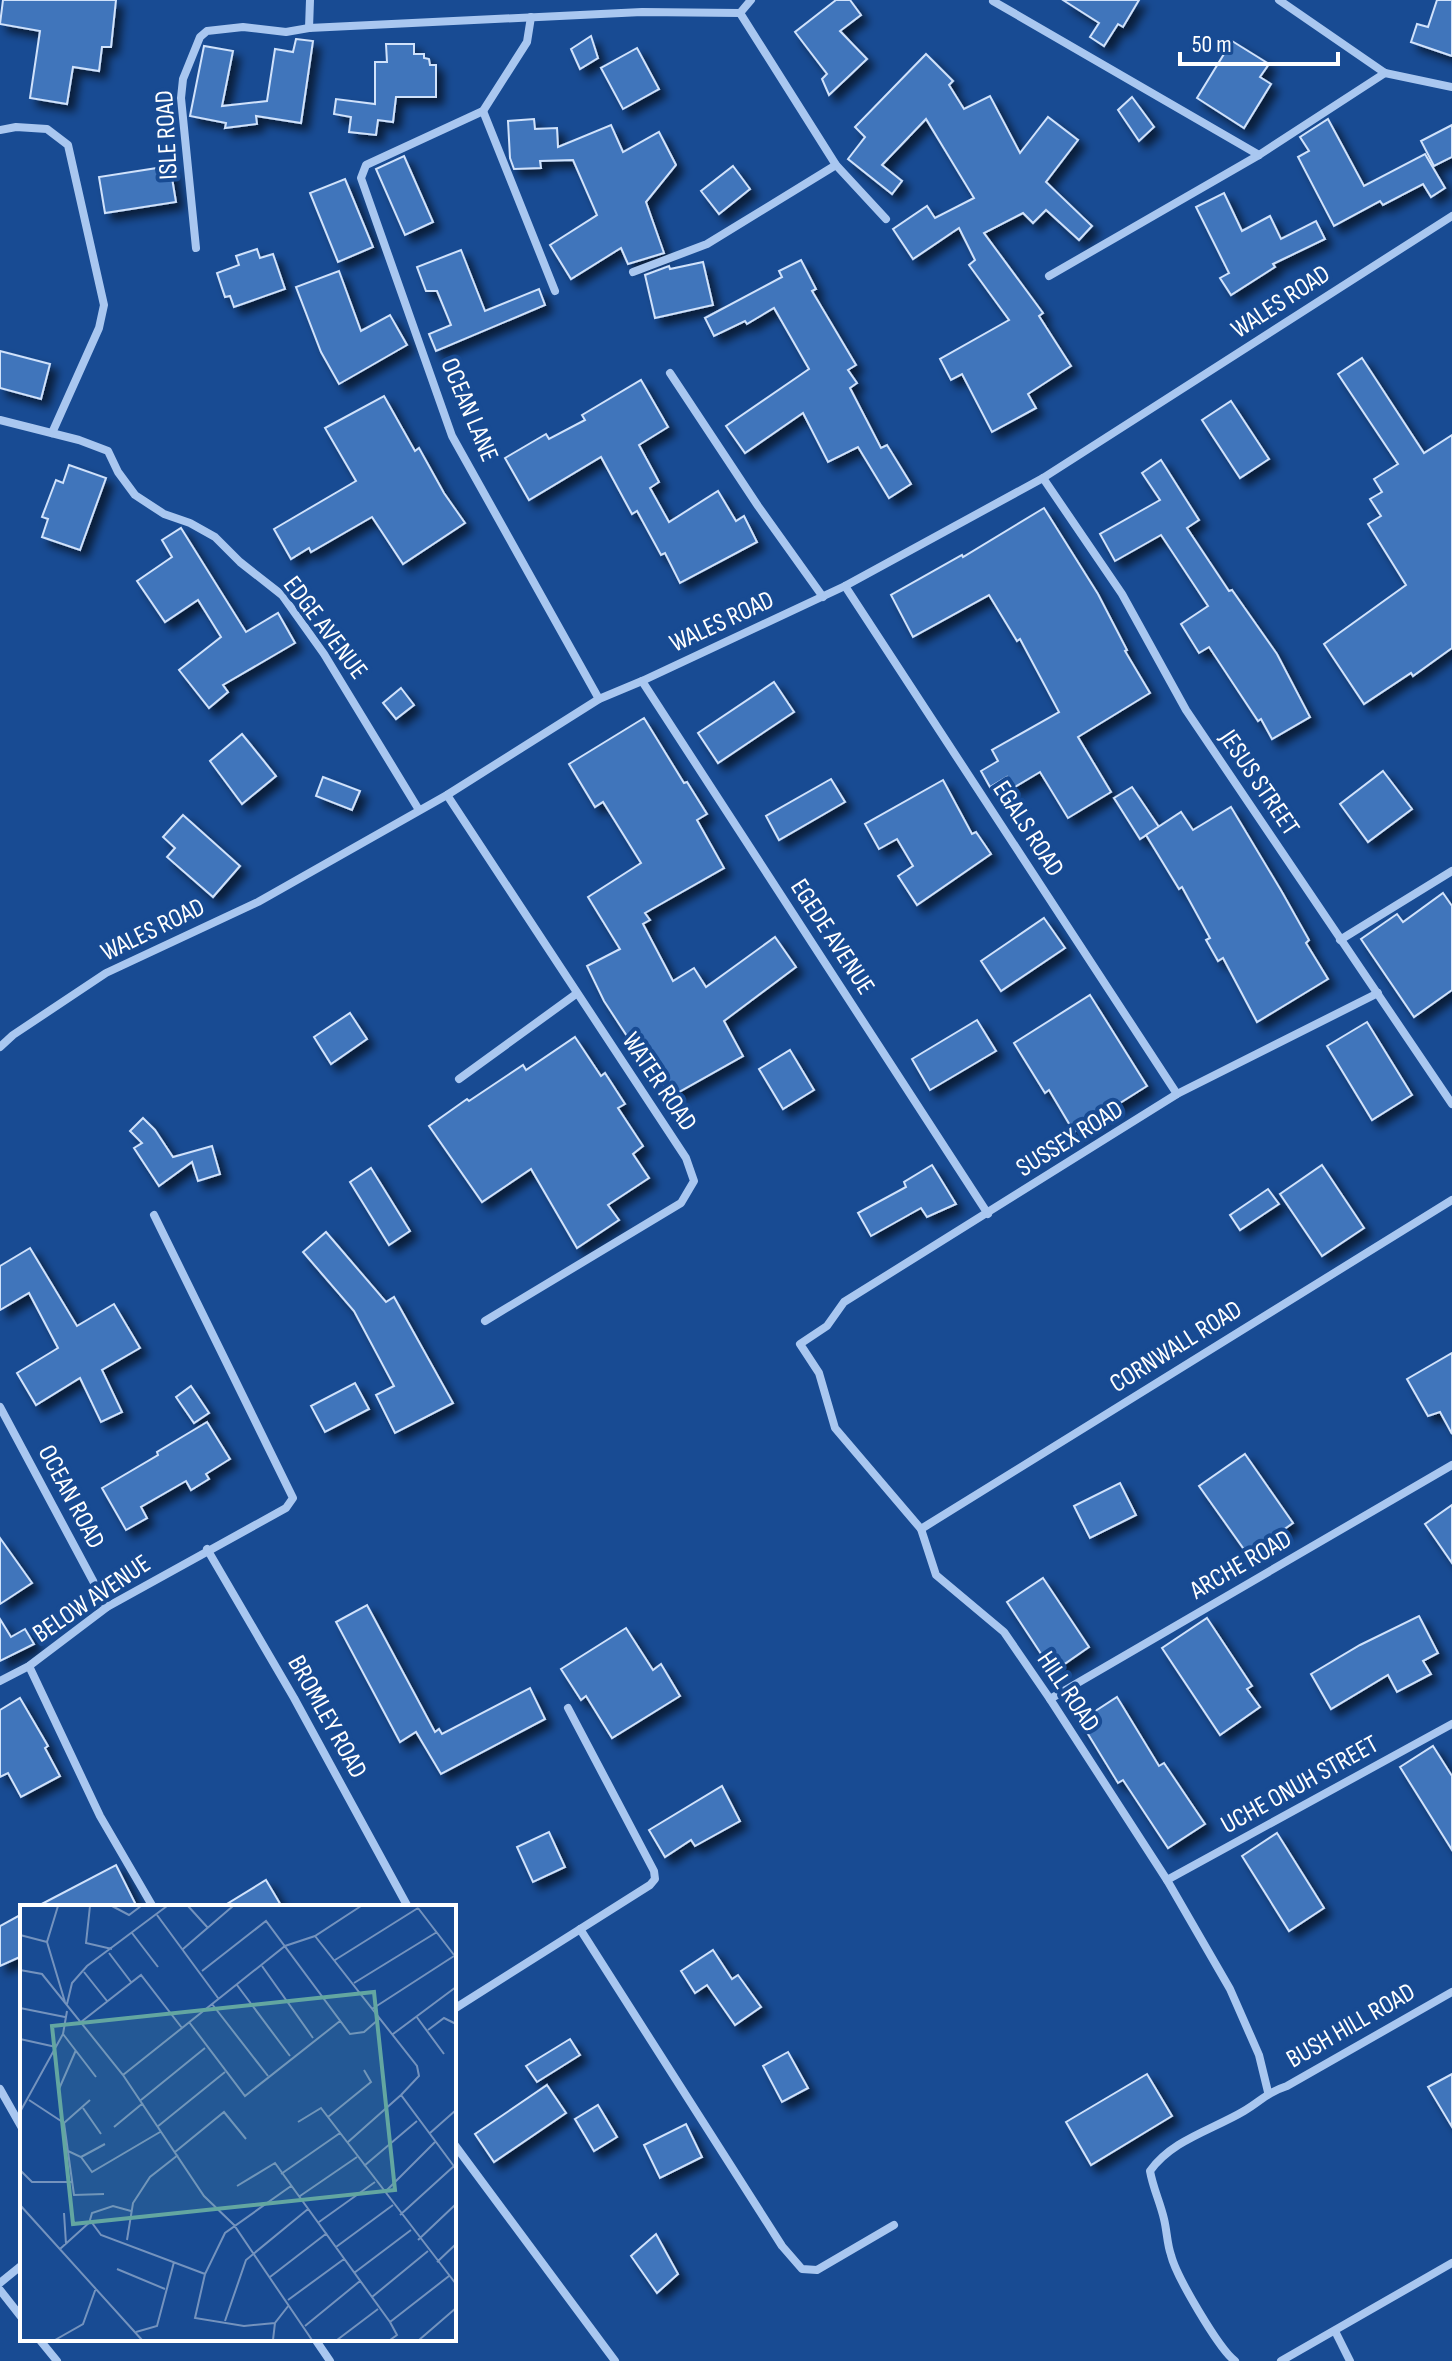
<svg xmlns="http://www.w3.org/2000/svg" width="1452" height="2361" font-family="'Sofia Sans Condensed',sans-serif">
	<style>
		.building { fill: #4175bb; stroke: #d0e2fb; stroke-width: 2; filter: url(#shadow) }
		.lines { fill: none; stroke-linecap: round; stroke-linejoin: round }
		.minor { stroke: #a9c7f0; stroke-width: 8 }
		.labels { text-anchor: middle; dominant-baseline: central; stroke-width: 8; stroke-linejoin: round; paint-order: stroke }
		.street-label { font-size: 26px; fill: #fff; stroke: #184b93 }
		.inset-road { fill: none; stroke: #7493be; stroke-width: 2 }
		.view { fill: #63a6a1; fill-opacity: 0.15; stroke: #63a6a1; stroke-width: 4 }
		.inset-edge { fill: none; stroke: #fff; stroke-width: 4 }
	</style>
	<defs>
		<filter id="shadow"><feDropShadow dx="7" dy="7" stdDeviation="4" flood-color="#0009"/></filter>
	</defs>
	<rect width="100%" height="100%" fill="#184b93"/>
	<g class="building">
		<path d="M3 0H116L111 47H102L99 71 73 67 67 104 30 98 40 31 0 24Z"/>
		<path d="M836 0H850L861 15 840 31 867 59 829 95 822 79 827 74 795 32Z"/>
		<path d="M1063 0H1139L1123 27 1118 24 1104 46 1090 37 1099 23Z"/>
		<path d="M1437 0H1452V56L1411 42 1417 24 1428 27Z"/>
		<path d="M591 36 598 58 580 69 571 49Z"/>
		<path d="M296 39 313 41 301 123 256 116 257 124 225 128 226 123 190 116 204 46 233 51 222 106 267 101 275 49 293 52Z"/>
		<path d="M1232 41 1269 64 1260 77 1271 84 1244 128 1197 98Z"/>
		<path d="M386 44H414V54H424V58L429 59 430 65H436V97H396L393 122 378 120 376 135 349 132 351 117 334 114 336 99 375 104V62H387Z"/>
		<path d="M637 48 659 89 623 109 601 68Z"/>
		<path d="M926 54 953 81 949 85 964 109 990 96 1020 153 1048 117 1078 140 1046 182 1092 226 1079 240 1046 210 1033 223 1023 213 984 233 1043 313 1039 316 1071 366 1028 394 1036 408 992 432 962 374 951 380 940 359 1009 320 969 265 975 260 959 228 913 259 893 229 927 206 935 218 974 198 926 119 882 165 902 181 892 194 848 159 865 137 855 127Z"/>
		<path d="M1132 97 1154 127 1139 141 1118 110Z"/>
		<path d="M534 119 535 129 557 128 558 147 611 125 623 152 659 132 676 165 646 202 664 253 628 264 621 248 571 279 550 245 597 215 573 160 540 161 541 168 514 169 510 158 508 121Z"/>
		<path d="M1328 119 1364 186 1425 154 1445 188 1431 197 1423 184 1383 205 1380 201 1334 226 1298 157 1309 151 1300 137Z"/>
		<path d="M1452 125V157L1434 166 1421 141Z"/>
		<path d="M404 156 433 222 405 235 376 169Z"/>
		<path d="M170 166 176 202 105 213 99 177Z"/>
		<path d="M733 166 750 189 719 214 701 191Z"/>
		<path d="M345 179 373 247 338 262 310 193Z"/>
		<path d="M1224 193 1242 231 1270 216 1281 239 1316 221 1325 239 1273 264 1275 267 1231 295 1220 278 1229 273 1196 207Z"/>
		<path d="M257 249 260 258 273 254 285 289 234 307 230 296 225 297 217 273 239 265 236 256Z"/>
		<path d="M461 250 485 311 539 289 545 305 436 351 429 334 451 325 437 291H426L417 267Z"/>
		<path d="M801 260 816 289 812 291 856 365 848 370 857 383 850 388 881 448 887 445 911 484 889 498 858 447 828 462 803 413 745 453 726 426 809 369 774 308 747 324 745 321 714 336 705 318 782 277 779 271Z"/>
		<path d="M703 262 713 305 655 318 645 275 669 266 670 269Z"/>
		<path d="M339 271 361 331 390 315 407 345 339 384 321 352 296 287Z"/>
		<path d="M0 351 50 364 41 399 0 388Z"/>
		<path d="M1362 358 1424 453 1452 435V648L1413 676 1411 673 1364 704 1324 644 1406 585 1368 524 1381 516 1370 499 1382 492 1374 479 1398 464 1338 374Z"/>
		<path d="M641 380 668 427 639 445 659 482 650 488 669 522 718 491 736 521 744 516 757 542 680 583 665 553 661 555 637 511 632 514 601 457 529 500 505 458 546 434 549 439 585 420 582 415Z"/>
		<path d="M384 396 415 451 419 448 444 493 465 523 403 564 372 517 311 552 309 548 291 559 274 529 356 481 325 428Z"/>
		<path d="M1231 401 1269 459 1240 478 1202 420Z"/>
		<path d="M1161 460 1199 520 1187 528 1229 591 1232 590 1277 654 1310 717 1272 739 1261 719 1258 721 1209 647 1199 653 1181 624 1208 606 1161 535 1115 561 1100 534 1160 500 1142 473Z"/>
		<path d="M69 465 106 478 80 550 42 537 48 519 42 517 56 480 63 483Z"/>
		<path d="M1044 508 1098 594 1127 650 1125 651 1150 693 1078 737 1111 792 1068 818 1040 772 1013 788 1007 777 990 787 981 771 998 761 992 750 1059 712 1020 639 1017 641 989 595 913 637 891 595 962 555 963 557Z"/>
		<path d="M181 528 246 632 278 613 295 643 223 685 228 692 209 708 179 670 221 637 198 600 165 622 137 581 172 557 162 540Z"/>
		<path d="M774 682 794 712 718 763 698 733Z"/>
		<path d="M401 688 414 705 396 719 383 703Z"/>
		<path d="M644 718 684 783 687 782 707 814 697 820 724 868 645 913 650 920 643 924 673 981 694 968 706 987 775 937 796 967 724 1021 743 1056 670 1097 648 1055 642 1059 604 1001 587 966 620 949 588 897 641 863 603 802 595 807 569 764Z"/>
		<path d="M242 734 276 776 242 804 210 761Z"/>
		<path d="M1383 771 1412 809 1368 842 1340 804Z"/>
		<path d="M323 777 360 791 352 810 316 796Z"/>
		<path d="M831 779 845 802 779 840 766 816Z"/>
		<path d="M943 780 972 834 976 832 991 854 917 905 898 876 913 866 897 839 879 849 865 824Z"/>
		<path d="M1132 787 1159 827 1140 839 1114 798Z"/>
		<path d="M1231 807 1282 892 1309 940 1306 943 1328 979 1257 1022 1223 958 1218 961 1206 940 1210 938 1182 887 1179 889 1146 835 1181 812 1193 830Z"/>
		<path d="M183 815 240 866 213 897 167 857 175 848 163 837Z"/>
		<path d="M1443 893 1452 906V990L1414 1017 1361 939 1397 914 1403 922Z"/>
		<path d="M1044 918 1065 948 1001 991 981 961Z"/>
		<path d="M1090 995 1147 1086 1074 1132 1049 1090 1045 1093 1014 1043Z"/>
		<path d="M350 1013 367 1039 331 1064 314 1037Z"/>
		<path d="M977 1020 996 1051 930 1090 912 1059Z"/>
		<path d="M1367 1022 1412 1095 1372 1120 1327 1046Z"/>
		<path d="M575 1037 601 1076 605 1073 625 1104 618 1108 643 1146 633 1154 649 1178 608 1205 619 1220 577 1248 531 1169 482 1202 429 1126 467 1099 469 1101 523 1065 526 1070Z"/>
		<path d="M790 1050 814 1090 783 1109 759 1069Z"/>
		<path d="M143 1118 155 1130 173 1157 212 1146 220 1174 198 1181 192 1162 159 1186 134 1148 142 1143 130 1131Z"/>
		<path d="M932 1165 956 1204 927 1217 921 1208 871 1236 858 1213 906 1187 904 1182Z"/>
		<path d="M1322 1165 1364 1228 1322 1256 1280 1194Z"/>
		<path d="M371 1168 410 1231 389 1245 350 1182Z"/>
		<path d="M1268 1189 1279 1204 1240 1230 1230 1215Z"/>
		<path d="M326 1232 386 1302 394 1297 453 1403 395 1433 376 1395 394 1386 354 1311 303 1252Z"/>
		<path d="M30 1248 77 1326 114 1304 140 1348 102 1370 122 1412 101 1422 80 1378 36 1405 17 1373 58 1348 29 1293 0 1310V1266Z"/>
		<path d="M1452 1353V1434L1440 1412 1428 1416 1407 1379Z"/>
		<path d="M355 1383 369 1409 325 1432 311 1406Z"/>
		<path d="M191 1386 209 1413 194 1423 176 1397Z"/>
		<path d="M207 1422 230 1459 206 1474 209 1479 191 1490 186 1481 141 1507 147 1518 126 1530 102 1488 158 1455 157 1452Z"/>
		<path d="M1245 1454 1293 1523 1248 1555 1199 1486Z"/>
		<path d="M1120 1483 1136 1515 1090 1538 1074 1506Z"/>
		<path d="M1452 1505V1563L1425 1524Z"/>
		<path d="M0 1538 32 1583 0 1604Z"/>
		<path d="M1043 1578 1089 1647 1053 1672 1007 1602Z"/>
		<path d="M367 1605 435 1732 439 1729 442 1734 530 1688 545 1719 441 1774 416 1732 400 1742 336 1622Z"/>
		<path d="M1419 1616 1438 1653 1423 1661 1431 1674 1397 1692 1388 1675 1331 1709 1311 1674 1360 1645Z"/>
		<path d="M1207 1618 1252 1686 1247 1689 1260 1707 1220 1735 1162 1648Z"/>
		<path d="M0 1619 11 1637 25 1629 34 1644 0 1661Z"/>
		<path d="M626 1628 653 1670 661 1664 680 1696 612 1738 586 1696 581 1700 561 1669Z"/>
		<path d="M1117 1697 1159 1766 1164 1763 1205 1824 1168 1848 1123 1780 1118 1783 1080 1721Z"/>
		<path d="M20 1698 48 1746 45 1748 60 1776 21 1797 8 1773 0 1777V1710Z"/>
		<path d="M1433 1746 1452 1776V1850L1400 1767Z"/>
		<path d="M722 1786 740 1821 695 1846 691 1840 665 1857 649 1830Z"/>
		<path d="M549 1832 565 1867 533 1882 517 1847Z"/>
		<path d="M1277 1833 1324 1908 1289 1931 1242 1856Z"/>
		<path d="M116 1865 137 1907H36Z"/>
		<path d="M266 1880 282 1907H222Z"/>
		<path d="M22 1914V1956L0 1966V1926Z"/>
		<path d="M713 1950 732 1979 738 1975 761 2007 735 2025 707 1985 695 1993 681 1971Z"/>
		<path d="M570 2039 580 2055 537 2082 526 2066Z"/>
		<path d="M788 2052 808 2088 782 2102 763 2066Z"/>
		<path d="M1147 2074 1172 2116 1091 2165 1066 2122Z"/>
		<path d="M1452 2074V2127L1428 2087Z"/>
		<path d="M547 2085 566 2113 494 2162 475 2134Z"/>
		<path d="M598 2105 617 2137 594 2151 575 2119Z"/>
		<path d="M686 2124 702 2157 660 2178 644 2145Z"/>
		<path d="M656 2234 678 2274 657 2293 631 2256Z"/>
	</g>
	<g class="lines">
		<g class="minor">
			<path d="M1279 0 1385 73 1452 87"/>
			<path d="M993 1 1259 155"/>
			<path d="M740 13 836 165 886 219"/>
			<path d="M740 13 751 0"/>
			<path d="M531 17 527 42 483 111 366 165 361 178 452 436 599 699"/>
			<path d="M309 28 310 0"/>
			<path d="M483 111 555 291"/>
			<path d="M0 130 16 127 47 129 68 145 104 305 99 328 52 433"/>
			<path d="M196 248 181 98 183 79 200 37 207 31 243 27 286 32 309 28 642 12 740 13"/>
			<path d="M633 272 707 244 836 165"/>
			<path d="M1049 276 1259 155 1385 73"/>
			<path d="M670 373 758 506 823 597"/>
			<path d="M0 420 79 440 108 451 118 472 135 495 164 514 190 523 215 537 240 562 282 595 324 654 419 810"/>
			<path d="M1043 478 1122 594 1186 710 1452 1104"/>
			<path d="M845 586 1177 1094"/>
			<path d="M642 681 988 1214"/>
			<path d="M447 795 686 1158 694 1181 681 1203 485 1321"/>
			<path d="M1340 940 1452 871"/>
			<path d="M0 1047 13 1035 106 973 258 902 447 795 599 699 642 681 845 586 1043 478 1452 216"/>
			<path d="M459 1079 576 994"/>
			<path d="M0 1407 107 1607"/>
			<path d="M921 1529 1452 1200"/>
			<path d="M207 1549 294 1698 408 1907"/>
			<path d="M29 1666 100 1816 153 1907"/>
			<path d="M0 1681 29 1666 107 1607 286 1508 293 1498 154 1215"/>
			<path d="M1050 1699 1452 1465"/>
			<path d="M1167 1880 1452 1724"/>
			<path d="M580 1929 782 2246 802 2269 817 2270 894 2225"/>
			<path d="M454 2009 650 1885 655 1879 654 1871 568 1708"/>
			<path d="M0 2089 22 2128"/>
			<path d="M1268 2092 1259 2055 1230 1989 1167 1880 1050 1699 1004 1632 936 1575 921 1529 835 1428 819 1373 800 1344 827 1326 844 1302 1177 1094 1378 993"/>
			<path d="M454 2144 615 2361"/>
			<path d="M0 2283 22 2265"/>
			<path d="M0 2290 22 2318"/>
			<path d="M1335 2331 1350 2361"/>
			<path d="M39 2339 57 2361"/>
			<path d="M315 2339 330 2361"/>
			<path d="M1235 2361C1219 2349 1176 2276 1171 2255 1167 2244 1167 2231 1164 2219 1160 2202 1153 2188 1150 2171 1172 2140 1212 2130 1244 2111 1261 2101 1266 2093 1287 2086L1452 1992"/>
			<path d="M1281 2361 1452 2263"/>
		</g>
	</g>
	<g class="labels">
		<g class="street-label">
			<text transform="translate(167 135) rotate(-93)">ISLE ROAD</text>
			<text transform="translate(1281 302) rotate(-33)">WALES ROAD</text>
			<text transform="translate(469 410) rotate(67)">OCEAN LANE</text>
			<text transform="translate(722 622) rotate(-25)">WALES ROAD</text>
			<text transform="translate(325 628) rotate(53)">EDGE AVENUE</text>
			<text transform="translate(1259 783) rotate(56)">JESUS STREET</text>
			<text transform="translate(1028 829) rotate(57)">EGALS ROAD</text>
			<text transform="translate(153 930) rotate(-26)">WALES ROAD</text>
			<text transform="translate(832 937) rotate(57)">EGEDE AVENUE</text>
			<text transform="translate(659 1082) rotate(56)">WATER ROAD</text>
			<text transform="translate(1070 1139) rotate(-32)">SUSSEX ROAD</text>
			<text transform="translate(1176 1347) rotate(-32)">CORNWALL ROAD</text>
			<text transform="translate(71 1497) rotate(62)">OCEAN ROAD</text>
			<text transform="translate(1241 1565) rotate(-30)">ARCHE ROAD</text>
			<text transform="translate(92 1599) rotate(-34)">BELOW AVENUE</text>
			<text transform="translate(1068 1692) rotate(56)">HILL ROAD</text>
			<text transform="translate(327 1717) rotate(61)">BROMLEY ROAD</text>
			<text transform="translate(1300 1785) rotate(-29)">UCHE ONUH STREET</text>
			<text transform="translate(1351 2026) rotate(-30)">BUSH HILL ROAD</text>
		</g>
	</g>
	<g transform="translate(20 1905)">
		<rect width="436" height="436" fill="#184b93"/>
		<path class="inset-road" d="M38 1 27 37 45 97M70 1 66 38 92 44M92 1 109 10 121 1M168 1 188 23M251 1H295M398 3 434 50M137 10 198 93M112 28 138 62M0 30 27 37M295 31 397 161 399 171 381 190M163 44 213 1M89 48 111 77M315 55 398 3M242 61 293 133M0 65 22 69 103 170 184 291 214 320 292 435M182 66 246 16 330 129 344 127 359 114M64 67 87 96M334 78 417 27M217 80 270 151M47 99 52 78 67 61 147 1M192 99 248 171M0 103 45 112M352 104 434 51M396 111 424 149M61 117 121 70 162 123M169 117 225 191 320 116M408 125 424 113 436 119M43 129 76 172M373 129 436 82M0 134 36 142M103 170 265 41 295 31 341 1M39 184 56 145M9 195 44 218M121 195 185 143M63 203 81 229M0 207 43 129 47 106M308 212 351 177 344 165M278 217 301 203 436 379M44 218 54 290 84 289M44 218 70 195M94 222 123 198M137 222 205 167M410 228 436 205M328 237 381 190 436 264M48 246 61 252 72 267 140 227M155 247 204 207 226 234M61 252 85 239M344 261 397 216M0 265 12 277H52M261 269 320 228M217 281 255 258 370 417 377 430 370 435M365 287 416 236M280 291 337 252M0 300 122 435M111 306 93 301 72 308 70 315 81 330 185 369M44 308 46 339M380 310 434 261M299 317 355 277M107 335 113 298 130 272 158 250M398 335 436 299M316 342 373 300M40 344 71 316M417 357 436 339M97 364 145 384M334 368 391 325M250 372 307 328M352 392 408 346M268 395 324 354M205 416 226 355 288 304M370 417 429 371M255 418 224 421 175 413 185 369 205 328 271 281M285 421 340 376M116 427 137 421 154 357M35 435 63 419 76 383M253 435 255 418 269 400M317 435 358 404M399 435 436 403"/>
		<path class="view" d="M354 87 375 285 53 319 32 121Z"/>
		<rect width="436" height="436" class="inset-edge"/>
	</g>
	<path d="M1180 52v12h158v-12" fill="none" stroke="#ffffff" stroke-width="4"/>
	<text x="1192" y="52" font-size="24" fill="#ffffff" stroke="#184b93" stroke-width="6" paint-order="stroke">50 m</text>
</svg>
